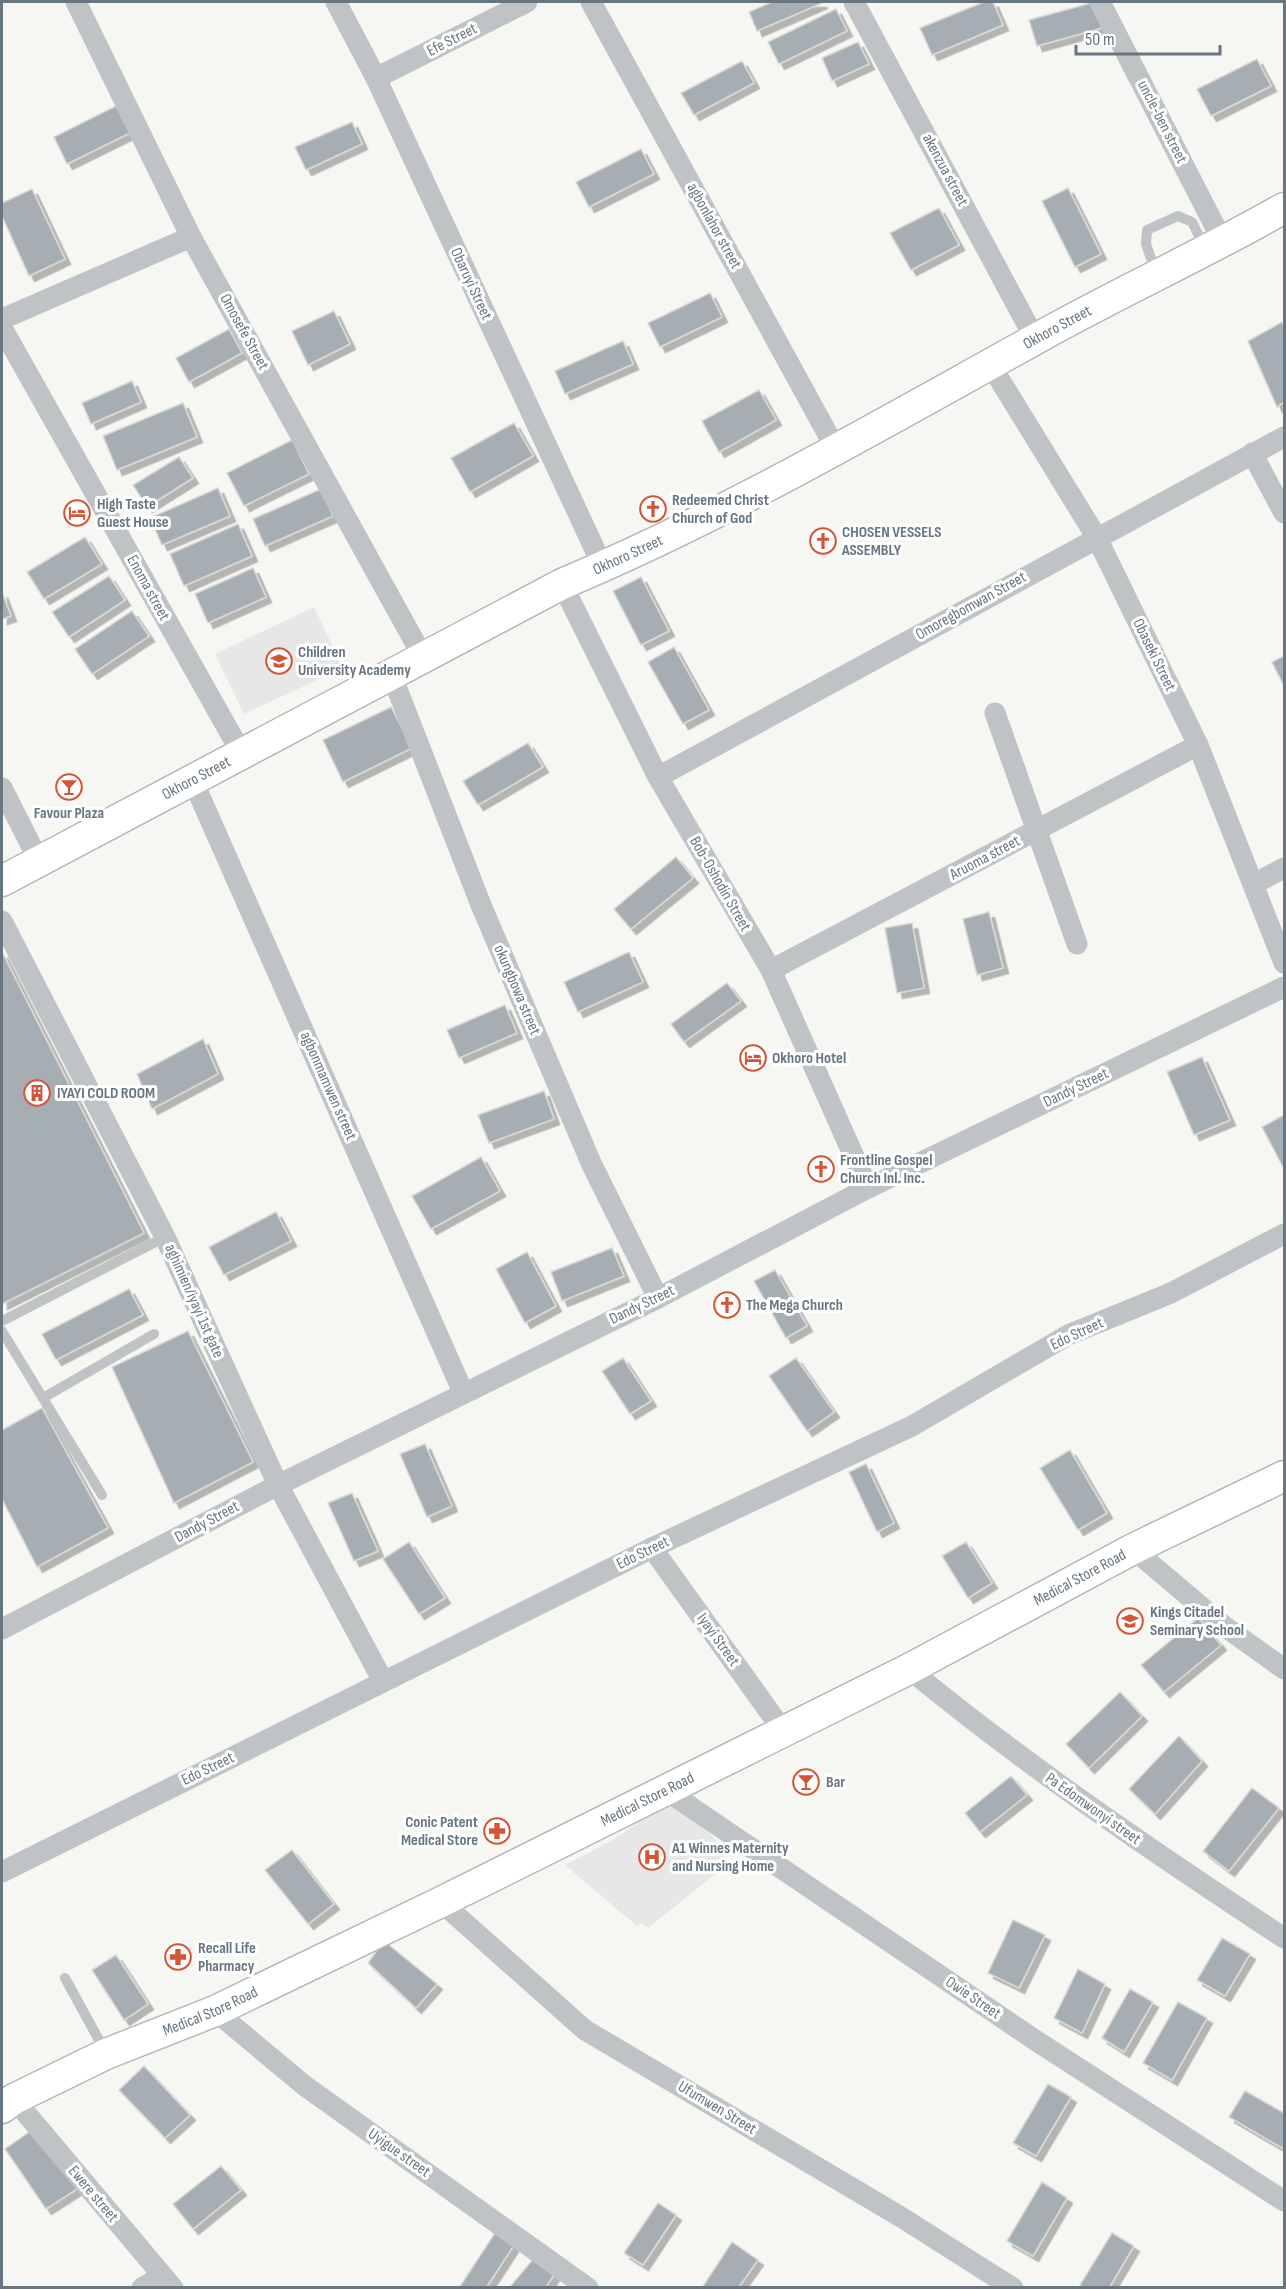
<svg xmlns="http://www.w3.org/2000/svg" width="1286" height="2289" font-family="'Sofia Sans Condensed',sans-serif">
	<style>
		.built { fill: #e6e7e6 }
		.building { fill: #a7aeb3; stroke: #d7d7d5; stroke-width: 1.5; filter: url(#shadow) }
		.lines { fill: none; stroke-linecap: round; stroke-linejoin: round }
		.secondary-casing { stroke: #b2b7ba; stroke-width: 33 }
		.lane { stroke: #bfc3c6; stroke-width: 10 }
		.street { stroke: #bfc3c6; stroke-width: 21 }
		.secondary { stroke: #fff; stroke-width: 30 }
		.labels { text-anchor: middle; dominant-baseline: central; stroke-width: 6; stroke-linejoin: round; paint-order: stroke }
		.street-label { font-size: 16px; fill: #687681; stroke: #fff }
		.poi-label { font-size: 16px; font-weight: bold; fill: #687681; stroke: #fff; text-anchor: start }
	</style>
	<defs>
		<filter id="shadow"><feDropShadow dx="5.5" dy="5.5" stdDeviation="0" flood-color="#0004"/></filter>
	</defs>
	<rect width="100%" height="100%" fill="#f6f6f3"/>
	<g class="built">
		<path d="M314 607 343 668 244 714 215 654Z"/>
		<path d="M672 1800 726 1849 719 1871 648 1928 641 1923 637 1926 565 1865 611 1841Z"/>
	</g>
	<g class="building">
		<path d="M772 2H821L822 3 757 31 749 12Z"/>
		<path d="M984 2H993L1003 25 932 55 920 28Z"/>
		<path d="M1095 2 1102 28 1037 46 1029 20Z"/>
		<path d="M836 9 847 31 779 64 768 42Z"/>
		<path d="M858 42 869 64 832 81 822 58Z"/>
		<path d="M1257 59 1271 86 1211 116 1197 89Z"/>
		<path d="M742 61 754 83 694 115 681 93Z"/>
		<path d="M116 106 130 133 67 164 54 137Z"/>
		<path d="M352 122 362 144 306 170 295 147Z"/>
		<path d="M641 149 654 174 589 207 576 182Z"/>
		<path d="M1068 188 1101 254 1075 267 1042 201Z"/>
		<path d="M32 189 65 259 29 276 2 216V203Z"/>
		<path d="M939 208 959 245 911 270 890 233Z"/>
		<path d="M710 293 722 317 660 347 648 323Z"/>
		<path d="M334 311 350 344 308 365 292 331Z"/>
		<path d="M1282 322 1284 327V402L1277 407 1248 341Z"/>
		<path d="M229 329 242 353 189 382 176 358Z"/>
		<path d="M623 341 633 364 565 394 555 371Z"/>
		<path d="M132 381 141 402 91 424 82 403Z"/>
		<path d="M759 390 776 420 719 452 702 421Z"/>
		<path d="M183 403 197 437 117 470 103 436Z"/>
		<path d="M514 423 533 456 470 492 451 458Z"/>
		<path d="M292 440 309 474 244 506 227 473Z"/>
		<path d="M179 457 193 478 147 507 133 485Z"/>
		<path d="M218 488 230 516 162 545 150 518Z"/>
		<path d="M321 489 333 516 265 546 253 519Z"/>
		<path d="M238 524 252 556 184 586 170 554Z"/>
		<path d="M85 537 102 564 44 599 27 572Z"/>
		<path d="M253 568 266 597 208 623 195 594Z"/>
		<path d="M109 576 125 600 69 637 52 612Z"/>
		<path d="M641 577 669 631 641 645 613 591Z"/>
		<path d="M2 592 11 616 2 619Z"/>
		<path d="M132 611 149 636 92 674 75 649Z"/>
		<path d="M674 647 709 710 683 724 648 662Z"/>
		<path d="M1284 656V686L1272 662Z"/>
		<path d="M391 707 412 748 343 782 323 740Z"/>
		<path d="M528 743 543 767 478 805 463 781Z"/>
		<path d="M676 857 693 878 631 929 614 909Z"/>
		<path d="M989 912 1003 968 977 975 963 919Z"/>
		<path d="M912 923 924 988 897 993 885 928Z"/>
		<path d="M2 952 144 1233 2 1304Z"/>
		<path d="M629 952 643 982 578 1012 564 982Z"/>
		<path d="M727 983 741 1001 684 1042 671 1024Z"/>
		<path d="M505 1005 517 1033 459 1058 447 1030Z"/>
		<path d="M203 1039 218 1074 152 1109 137 1074Z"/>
		<path d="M1202 1057 1230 1120 1194 1135 1167 1072Z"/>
		<path d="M544 1091 554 1119 489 1143 478 1115Z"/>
		<path d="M1284 1115V1169L1262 1127Z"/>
		<path d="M481 1157 500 1191 431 1229 412 1196Z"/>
		<path d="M276 1212 291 1241 224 1275 209 1247Z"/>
		<path d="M612 1248 624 1276 562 1301 551 1272Z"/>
		<path d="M527 1252 556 1306 525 1323 496 1269Z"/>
		<path d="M775 1270 807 1326 786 1338 754 1281Z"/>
		<path d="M129 1289 143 1315 56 1360 42 1334Z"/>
		<path d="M188 1331 253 1462 174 1503 112 1367Z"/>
		<path d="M623 1358 651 1401 630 1414 602 1371Z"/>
		<path d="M796 1358 834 1412 807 1431 769 1376Z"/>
		<path d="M42 1408 108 1528 37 1567 2 1499V1430Z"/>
		<path d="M425 1444 452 1506 427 1517 400 1454Z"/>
		<path d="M1070 1450 1107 1513 1078 1530 1040 1468Z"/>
		<path d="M866 1464 894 1523 877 1532 849 1472Z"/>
		<path d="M352 1493 378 1551 354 1561 328 1503Z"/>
		<path d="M409 1542 445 1598 419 1614 383 1559Z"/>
		<path d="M966 1542 992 1583 968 1598 942 1556Z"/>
		<path d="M1198 1618 1221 1645 1164 1692 1141 1665Z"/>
		<path d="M1120 1692 1142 1716 1089 1768 1066 1744Z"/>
		<path d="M1179 1736 1202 1761 1155 1814 1129 1789Z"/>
		<path d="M1011 1776 1027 1795 980 1832 965 1813Z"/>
		<path d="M1252 1788 1279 1808 1229 1871 1203 1851Z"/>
		<path d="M292 1850 334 1904 308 1924 265 1870Z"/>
		<path d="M1013 1920 1045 1935 1019 1988 988 1973Z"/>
		<path d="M1222 1938 1250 1954 1225 1996 1197 1980Z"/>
		<path d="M384 1941 437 1984 416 2008 368 1963Z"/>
		<path d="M116 1955 148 2004 124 2020 92 1970Z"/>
		<path d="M1078 1969 1105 1984 1082 2033 1054 2018Z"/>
		<path d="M1130 1989 1153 2002 1124 2052 1102 2038Z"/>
		<path d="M1178 2002 1207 2018 1172 2080 1143 2063Z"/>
		<path d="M144 2066 190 2115 165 2138 119 2090Z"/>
		<path d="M1048 2084 1071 2097 1036 2156 1013 2143Z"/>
		<path d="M1245 2091 1284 2113V2149L1229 2117Z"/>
		<path d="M35 2128 77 2189 46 2209 5 2149Z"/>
		<path d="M221 2166 241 2190 193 2229 173 2204Z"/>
		<path d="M1042 2182 1067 2198 1033 2256 1007 2241Z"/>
		<path d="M658 2203 676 2215 643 2265 624 2253Z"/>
		<path d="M495 2233 514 2245 486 2288H459Z"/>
		<path d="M1112 2233 1134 2246 1109 2288H1083L1080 2285Z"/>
		<path d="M732 2242 758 2260 738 2288H702Z"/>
		<path d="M535 2257 554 2275 545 2288H509Z"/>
	</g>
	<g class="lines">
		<g class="secondary-casing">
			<g id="secondary">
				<path id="s1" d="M2 881 562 584C724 516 878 426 1032 341 1115 294 1202 255 1284 208"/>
				<path id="s2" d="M2 2108 14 2099 106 2054 215 2011 441 1902 909 1669 1133 1549 1284 1476"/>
			</g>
		</g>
		<g class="lane">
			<path d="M1156 273 1146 244 1147 230 1178 216 1192 222 1206 250"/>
			<path d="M2 1321 165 1237"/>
			<path d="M2 1331 102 1495"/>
			<path d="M43 1398 154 1334"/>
			<path d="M65 1978 105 2051"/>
		</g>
		<g class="street">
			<path d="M76 2 191 237 423 657"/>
			<path d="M336 2 376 78 603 567"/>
			<path d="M591 2 837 451"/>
			<path d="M854 2 1035 339"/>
			<path d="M1100 2 1223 242"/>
			<path d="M376 78 527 2"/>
			<path d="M2 319 191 237"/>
			<path d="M2 328 242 754"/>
			<path d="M990 364 1097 538 1198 745 1284 963"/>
			<path d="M1252 453 1284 513"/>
			<path d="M562 584 658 777 771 970 868 1188"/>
			<path d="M392 676 481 905 592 1165 658 1298"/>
			<path d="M995 713 1077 944"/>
			<path d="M658 777 1284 437"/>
			<path d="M193 781 463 1392"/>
			<path d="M2 788 39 861"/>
			<path d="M1254 884 1284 868"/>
			<path d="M2 921 165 1237 278 1485 383 1681"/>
			<path d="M771 970 1198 745"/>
			<path d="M652 1548 784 1732"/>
			<path d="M1133 1549 1224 1626 1284 1669"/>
			<path d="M2 1629 278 1485 658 1298 868 1188 1284 987"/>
			<path d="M909 1669C1028 1767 1155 1853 1284 1938"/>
			<path d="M664 1789 1035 2040 1284 2201"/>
			<path d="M2 1872 652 1548 912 1426 1068 1335 1171 1293 1284 1234"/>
			<path d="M441 1902 585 2030 901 2217 1013 2288"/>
			<path d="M215 2011 305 2086 588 2288"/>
			<path d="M14 2099 173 2288"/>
			<path d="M142 2288 162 2276"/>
		</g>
		<use href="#secondary" class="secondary"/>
	</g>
	<defs>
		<g id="church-ring" transform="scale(1.35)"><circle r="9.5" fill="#fff" stroke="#d25537" stroke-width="1.5"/><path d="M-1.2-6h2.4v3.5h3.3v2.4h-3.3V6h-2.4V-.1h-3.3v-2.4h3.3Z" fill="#d25537"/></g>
		<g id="hotel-ring" transform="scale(1.35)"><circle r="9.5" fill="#fff" stroke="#d25537" stroke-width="1.5"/><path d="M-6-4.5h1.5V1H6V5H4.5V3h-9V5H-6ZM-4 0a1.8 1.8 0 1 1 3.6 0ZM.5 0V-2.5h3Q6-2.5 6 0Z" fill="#d25537"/></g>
		<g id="school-ring" transform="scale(1.35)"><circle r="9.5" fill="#fff" stroke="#d25537" stroke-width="1.5"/><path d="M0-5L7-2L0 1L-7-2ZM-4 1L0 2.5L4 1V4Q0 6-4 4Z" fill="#d25537"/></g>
		<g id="bar-ring" transform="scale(1.35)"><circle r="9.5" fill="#fff" stroke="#d25537" stroke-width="1.5"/><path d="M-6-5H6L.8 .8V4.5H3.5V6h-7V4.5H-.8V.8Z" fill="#d25537"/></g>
		<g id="building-ring" transform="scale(1.35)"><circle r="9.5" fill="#fff" stroke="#d25537" stroke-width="1.5"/><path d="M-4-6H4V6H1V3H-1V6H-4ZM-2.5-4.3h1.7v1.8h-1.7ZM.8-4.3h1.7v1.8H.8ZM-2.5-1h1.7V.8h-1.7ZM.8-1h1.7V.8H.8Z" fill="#d25537"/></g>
		<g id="pharmacy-ring" transform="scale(1.35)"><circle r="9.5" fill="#fff" stroke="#d25537" stroke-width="1.5"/><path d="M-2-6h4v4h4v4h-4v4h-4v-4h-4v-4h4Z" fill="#d25537"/></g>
		<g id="hospital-ring" transform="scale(1.35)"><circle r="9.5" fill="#fff" stroke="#d25537" stroke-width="1.5"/><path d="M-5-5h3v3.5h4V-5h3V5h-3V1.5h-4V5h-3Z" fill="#d25537"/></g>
	</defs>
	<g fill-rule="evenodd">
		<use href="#church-ring" x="653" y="509"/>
		<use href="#hotel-ring" x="77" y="513"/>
		<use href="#church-ring" x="823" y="541"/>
		<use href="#school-ring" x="279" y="661"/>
		<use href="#bar-ring" x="69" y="787"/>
		<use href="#hotel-ring" x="753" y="1058"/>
		<use href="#building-ring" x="37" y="1093"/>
		<use href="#church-ring" x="821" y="1169"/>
		<use href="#church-ring" x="727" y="1305"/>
		<use href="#school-ring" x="1130" y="1621"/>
		<use href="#bar-ring" x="806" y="1782"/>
		<use href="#pharmacy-ring" x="497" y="1831"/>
		<use href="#hospital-ring" x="652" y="1857"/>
		<use href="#pharmacy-ring" x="178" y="1957"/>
	</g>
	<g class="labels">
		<g class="street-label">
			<text transform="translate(452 40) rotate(-27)">Efe Street</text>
			<text transform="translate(1162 122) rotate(63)">uncle-ben street</text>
			<text transform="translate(945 170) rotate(62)">akenzua street</text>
			<text transform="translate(714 226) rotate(61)">agbonlahor street</text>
			<text transform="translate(471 284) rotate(65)">Obaruyi Street</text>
			<text stroke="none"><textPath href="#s1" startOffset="1192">Okhoro Street</textPath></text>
			<text transform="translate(244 332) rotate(61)">Omosefe Street</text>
			<text stroke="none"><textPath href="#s1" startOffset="706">Okhoro Street</textPath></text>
			<text transform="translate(148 588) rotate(61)">Enoma street</text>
			<text transform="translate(971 606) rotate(-29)">Omoregbomwan Street</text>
			<text transform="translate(1154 655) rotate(64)">Obaseki Street</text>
			<text stroke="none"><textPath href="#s1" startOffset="220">Okhoro Street</textPath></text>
			<text transform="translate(985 858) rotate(-28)">Aruoma street</text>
			<text transform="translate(720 884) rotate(60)">Bob-Oshodin Street</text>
			<text transform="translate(517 990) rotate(67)">okungbowa street</text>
			<text transform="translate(328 1086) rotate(66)">agbonmamwen street</text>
			<text transform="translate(1076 1088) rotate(-26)">Dandy Street</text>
			<text transform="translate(194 1301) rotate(66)">aghimien/iyayi 1st gate</text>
			<text transform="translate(642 1305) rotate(-26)">Dandy Street</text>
			<text transform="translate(1077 1334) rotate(-25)">Edo Street</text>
			<text transform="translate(207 1522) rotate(-28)">Dandy Street</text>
			<text transform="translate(643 1553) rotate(-26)">Edo Street</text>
			<text stroke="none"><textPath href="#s2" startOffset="1202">Medical Store Road</textPath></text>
			<text transform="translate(718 1640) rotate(54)">Iyayi Street</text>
			<text transform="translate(208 1769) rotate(-26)">Edo Street</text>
			<text stroke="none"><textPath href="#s2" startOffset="716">Medical Store Road</textPath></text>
			<text transform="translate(1093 1809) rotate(35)">Pa Edomwonyi street</text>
			<text transform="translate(973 1998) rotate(34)">Owie Street</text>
			<text stroke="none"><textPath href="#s2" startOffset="230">Medical Store Road</textPath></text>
			<text transform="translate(717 2108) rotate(31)">Ufumwen Street</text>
			<text transform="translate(399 2153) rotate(35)">Uyigue street</text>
			<text transform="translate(93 2194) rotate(50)">Ewere street</text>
		</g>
		<g class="poi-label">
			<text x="672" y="500">Redeemed Christ<tspan x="672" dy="18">Church of God</tspan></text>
			<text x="97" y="504">High Taste<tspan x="97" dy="18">Guest House</tspan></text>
			<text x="842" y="532">CHOSEN VESSELS<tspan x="842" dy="18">ASSEMBLY</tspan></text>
			<text x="298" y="652">Children<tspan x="298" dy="18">University Academy</tspan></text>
			<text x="69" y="813" text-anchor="middle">Favour Plaza</text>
			<text x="772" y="1058">Okhoro Hotel</text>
			<text x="57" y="1093">IYAYI COLD ROOM</text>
			<text x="840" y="1160">Frontline Gospel<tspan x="840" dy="18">Church Inl. Inc.</tspan></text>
			<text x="746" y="1305">The Mega Church</text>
			<text x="1150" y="1612">Kings Citadel<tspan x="1150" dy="18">Seminary School</tspan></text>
			<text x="826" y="1782">Bar</text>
			<text x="478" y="1822" text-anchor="end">Conic Patent<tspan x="478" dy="18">Medical Store</tspan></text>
			<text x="672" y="1848">A1 Winnes Maternity<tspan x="672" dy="18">and Nursing Home</tspan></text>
			<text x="198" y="1948">Recall Life<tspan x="198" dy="18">Pharmacy</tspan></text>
		</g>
	</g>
	<rect width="1286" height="2289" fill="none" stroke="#687681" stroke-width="6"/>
	<path d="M1076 45v9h144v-9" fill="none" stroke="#687681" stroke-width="3"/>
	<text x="1085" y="45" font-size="18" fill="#687681" stroke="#ffffff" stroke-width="4.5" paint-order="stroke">50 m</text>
</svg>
